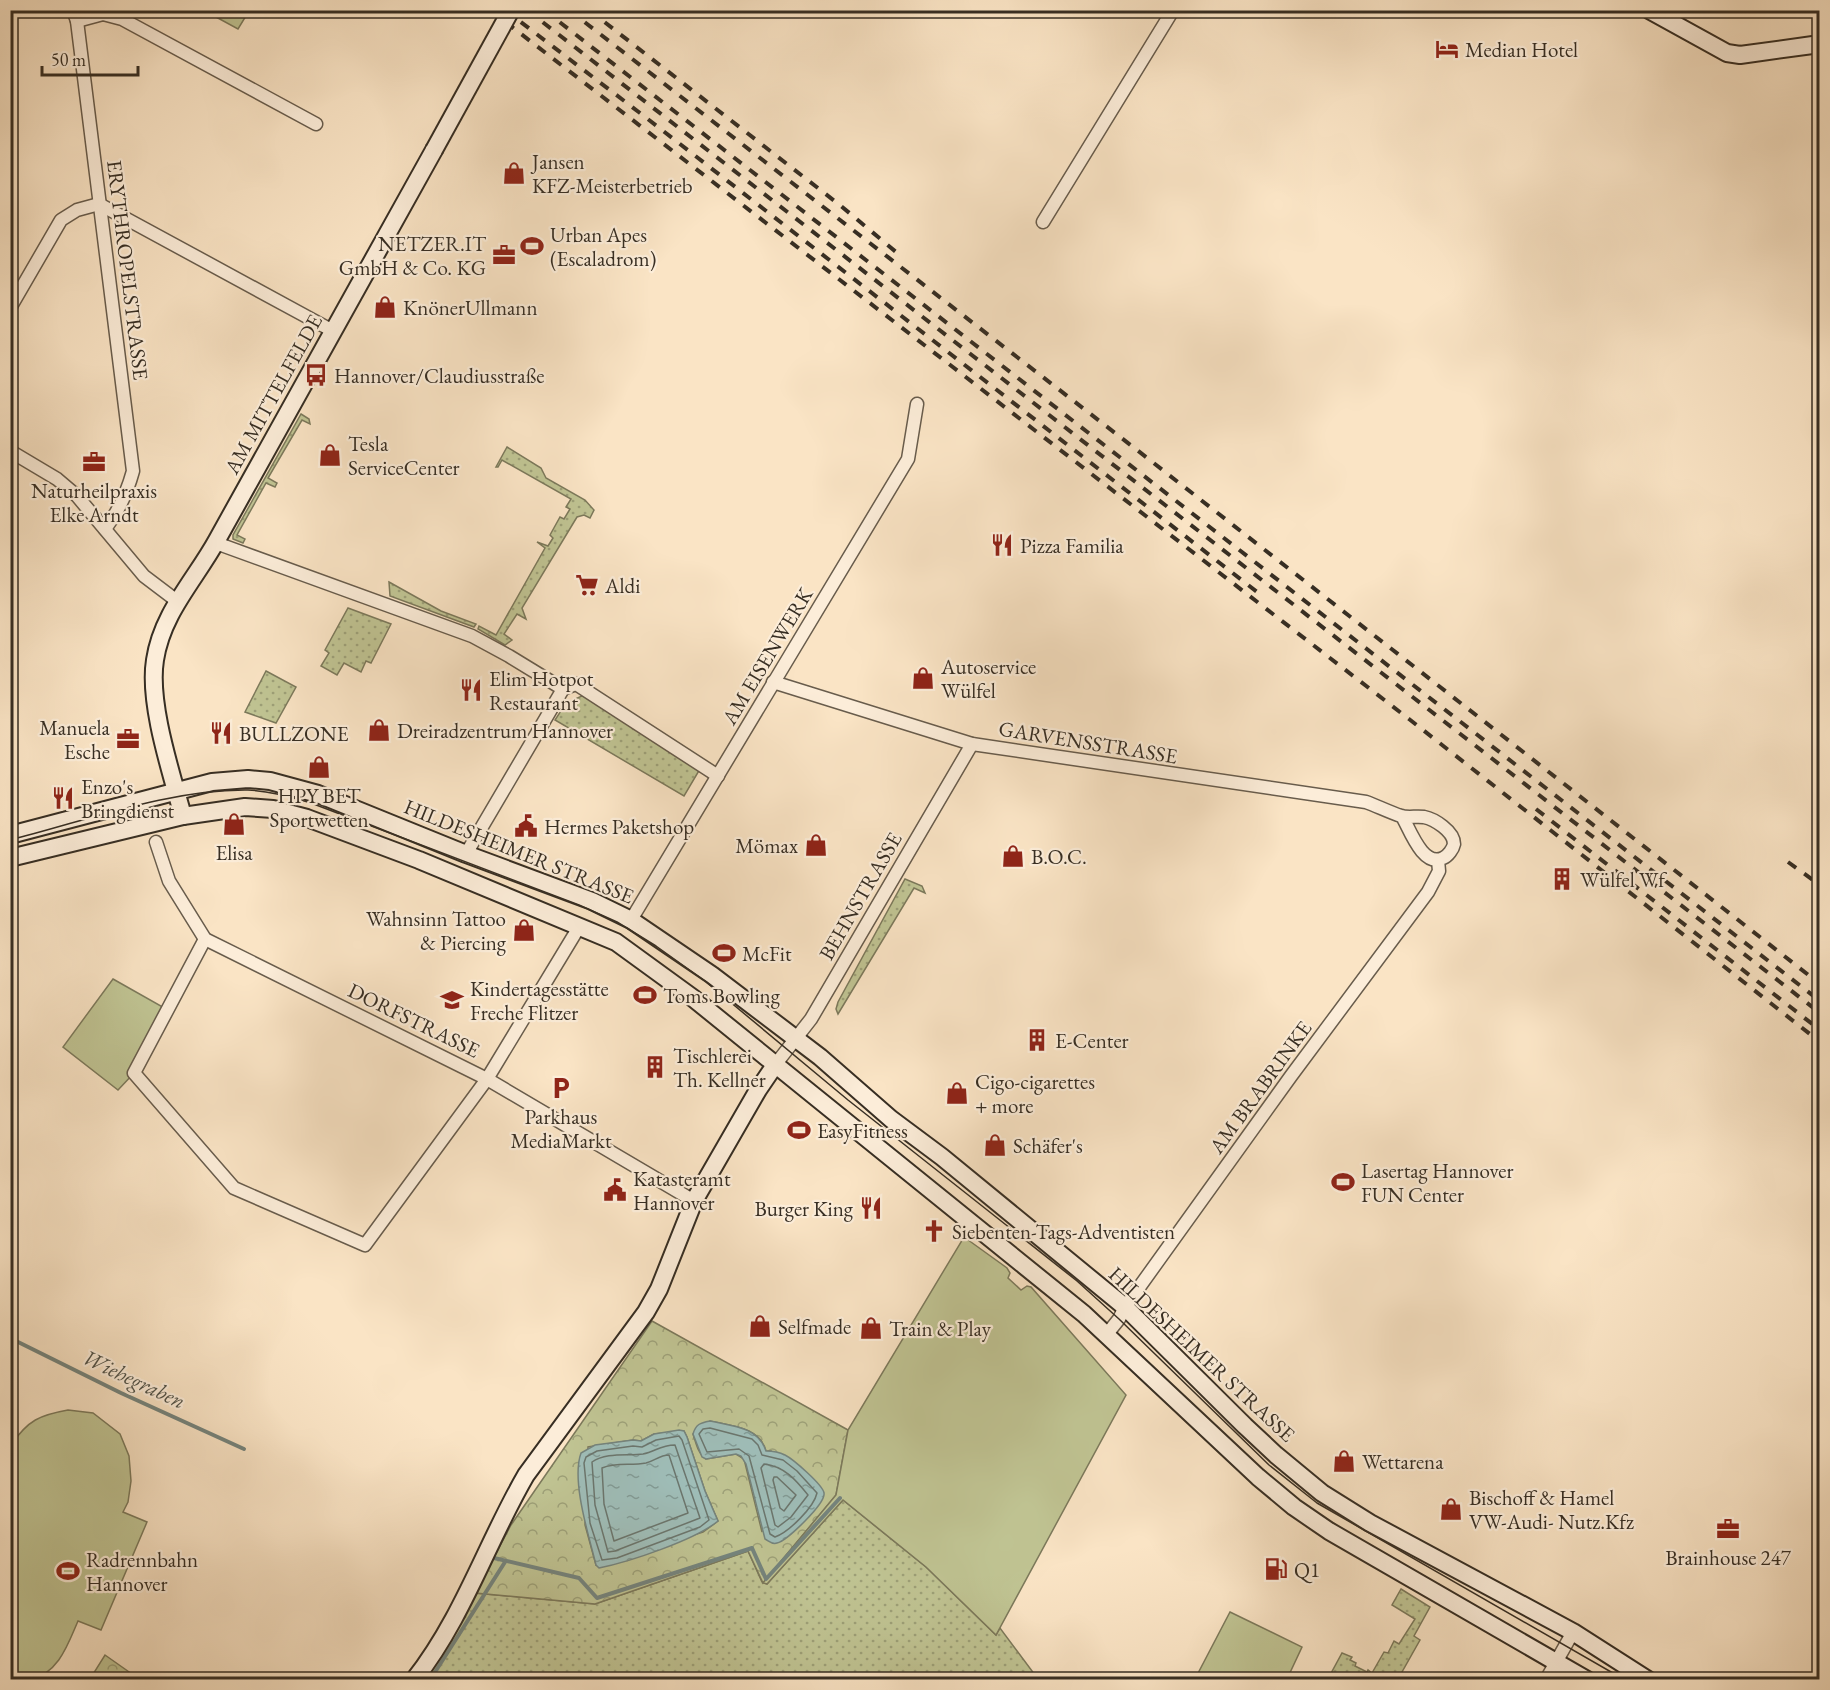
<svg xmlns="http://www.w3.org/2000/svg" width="1830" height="1690" font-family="'EB Garamond',serif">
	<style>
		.grass { fill: url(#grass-dots); stroke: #7c795b; stroke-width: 1.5 }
		.forest { fill: url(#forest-crowns); stroke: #7c795b; stroke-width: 1.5; fill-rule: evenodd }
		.park { fill: #c0c493; stroke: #7c795b; stroke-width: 1.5 }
		.water { fill: url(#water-ripples); stroke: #75847d; stroke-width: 1.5 }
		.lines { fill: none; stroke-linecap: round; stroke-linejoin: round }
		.shore { stroke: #6b766e; stroke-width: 1.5 }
		.stream { stroke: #75847d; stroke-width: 4 }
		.street-casing { stroke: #685c4c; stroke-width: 15 }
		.secondary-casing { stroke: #372e23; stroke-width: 20 }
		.street { stroke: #fcedd9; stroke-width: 12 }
		.secondary { stroke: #fcedd9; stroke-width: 16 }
		.tram { stroke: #372e23; stroke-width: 1.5 }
		.rail { stroke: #372e23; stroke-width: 4; stroke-dasharray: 10 10; stroke-linecap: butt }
		.secondary-bridge-casing { stroke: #372e23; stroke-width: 20; stroke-linecap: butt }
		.secondary-bridge { stroke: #fcedd9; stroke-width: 16 }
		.labels { text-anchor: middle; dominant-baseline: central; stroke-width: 4.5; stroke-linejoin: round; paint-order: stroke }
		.poi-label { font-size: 21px; fill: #372e23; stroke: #fcedd9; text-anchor: start }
		.street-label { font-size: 21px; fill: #372e23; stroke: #fcedd9 }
		.water-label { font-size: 22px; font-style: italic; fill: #515248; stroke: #fcedd9 }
	</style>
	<defs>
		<pattern id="grass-dots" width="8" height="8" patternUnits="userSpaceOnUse" patternTransform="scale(1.5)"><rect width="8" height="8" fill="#c0c493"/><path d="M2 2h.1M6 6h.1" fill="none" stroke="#9da078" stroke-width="1.8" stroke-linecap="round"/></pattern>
		<pattern id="forest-crowns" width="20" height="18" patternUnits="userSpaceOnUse" patternTransform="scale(1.5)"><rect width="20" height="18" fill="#c0c493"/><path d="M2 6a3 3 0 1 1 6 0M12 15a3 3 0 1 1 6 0" fill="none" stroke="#9da078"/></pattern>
		<pattern id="water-ripples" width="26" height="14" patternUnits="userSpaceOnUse" patternTransform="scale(1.5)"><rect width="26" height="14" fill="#9fbeb9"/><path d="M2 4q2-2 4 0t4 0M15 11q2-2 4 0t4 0" fill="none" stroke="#829b96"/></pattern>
	</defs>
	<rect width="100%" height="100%" fill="#fae4c5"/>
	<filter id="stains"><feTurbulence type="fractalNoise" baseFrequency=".00333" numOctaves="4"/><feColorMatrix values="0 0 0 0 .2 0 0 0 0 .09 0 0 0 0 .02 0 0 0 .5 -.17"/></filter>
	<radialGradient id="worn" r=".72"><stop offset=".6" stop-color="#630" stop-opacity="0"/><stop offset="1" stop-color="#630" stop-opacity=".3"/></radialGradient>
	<g class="grass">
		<path d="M301 414 309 419 310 424 302 420 268 478 277 483 275 487 266 483 237 535 245 539 243 543 233 539V535Z"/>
		<path d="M507 447 541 468 546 478 585 500 594 510 590 518 584 515 577 517 522 608 526 619 517 614 504 634 512 640 505 645 478 629 479 626 496 635 545 548 537 542 548 546 553 538 550 535 560 517 564 519 570 509 566 507 571 499 502 460 498 467H496Z"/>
		<path d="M389 582 441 611 476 624 474 627 390 596Z"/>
		<path d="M348 608 391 624 371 663 366 661 361 672 344 663 337 675 321 666 329 653 325 650Z"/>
		<path d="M266 671 296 687 276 723 245 712Z"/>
		<path d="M584 695 700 769 684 796 555 720 566 703Z"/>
		<path d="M905 879 922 886 925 893 914 888 838 1014 836 1009 838 1002Z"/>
		<path d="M843 1500 926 1567 996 1635 1000 1628 1038 1679 414 1680 475 1593 595 1604 748 1551 762 1582 767 1584Z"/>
		<path d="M1401 1589 1430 1607 1414 1636 1420 1640 1398 1679 1334 1680 1329 1677 1342 1653 1352 1657 1350 1660 1356 1663 1355 1666 1367 1672 1368 1670 1372 1673 1384 1652 1388 1653 1394 1641 1399 1644 1415 1619 1392 1605Z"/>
	</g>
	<g class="forest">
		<path d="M652 1321 848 1430 836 1495 763 1583 748 1551 595 1604 475 1593 511 1525ZM710 1421C731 1426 760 1427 766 1451H771L762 1532 744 1459 736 1454 706 1459C698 1454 696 1443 693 1434ZM684 1431 687 1437 705 1491 718 1521 703 1532 596 1565 585 1525 588 1447 633 1440 641 1441 654 1434Z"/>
		<path d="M105 1655 139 1679H90Z"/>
	</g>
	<g class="park">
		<path d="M205 11H249L238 29Z"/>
		<path d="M113 979 168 1010 134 1073 118 1090 63 1047Z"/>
		<path d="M964 1237 1007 1268 1010 1273 1008 1278 1021 1290 1027 1286 1031 1287 1126 1395 996 1635 926 1567 843 1500 767 1584 763 1583 836 1495 848 1430Z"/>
		<path d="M68 1410 93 1413 120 1434 129 1456 131 1481 128 1502 123 1512 147 1522 101 1630 78 1621C68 1644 59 1673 30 1680 24 1681 17 1680 11 1679V1445C28 1420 40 1415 68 1410Z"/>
		<path d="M1230 1612 1302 1647 1287 1679H1195Z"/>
	</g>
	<g class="water">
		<path d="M710 1421C733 1426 758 1427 766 1451 772 1451 779 1452 785 1455 793 1459 823 1485 824 1493 826 1503 787 1541 777 1543 772 1545 769 1541 765 1539L746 1464 741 1456 736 1454 706 1459 702 1457 693 1434C696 1424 700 1423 710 1421Z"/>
		<path d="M679 1430 684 1431 687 1437 705 1491 718 1521C695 1540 629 1562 599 1568L596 1565C589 1536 571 1481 581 1453L595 1445 633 1440 641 1441 654 1434Z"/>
	</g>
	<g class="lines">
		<g class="shore">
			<path d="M710 1428 752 1439 758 1445 762 1455 783 1460 797 1471 817 1493C814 1507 789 1532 775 1537L770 1534 749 1456 739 1449 707 1452 699 1434 703 1429Z"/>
			<path d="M679 1436 682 1440 709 1520 700 1527 617 1558 602 1560 590 1523 584 1463 586 1457 597 1451 633 1446 642 1447 656 1440Z"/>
			<path d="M675 1445 700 1518 615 1551 608 1552 595 1505 592 1462C606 1452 628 1456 643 1454 655 1452 660 1445 675 1445Z"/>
			<path d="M669 1455 688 1513 614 1541 604 1504 602 1468C616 1462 631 1466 646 1463 654 1461 660 1455 669 1455Z"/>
			<path d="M764 1464C784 1466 796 1480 808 1495L791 1517 778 1527 775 1525 761 1468Z"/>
			<path d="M774 1477H777L796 1495 784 1511 780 1508 773 1480Z"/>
		</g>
		<g class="stream">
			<path d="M10 1338 121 1393 244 1449"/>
			<path d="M494 1558 579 1578 597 1598 752 1548 766 1579 840 1498"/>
			<path d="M430 1680 505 1562"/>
		</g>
		<g class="street-casing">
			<g id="street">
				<path d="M73 10 77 21 133 471C127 493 119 511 105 529"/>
				<path d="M77 21 103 14 122 19 316 124"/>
				<path d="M1043 222 1173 10"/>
				<path d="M10 308 61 220 77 210 99 204 333 331"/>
				<path d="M10 451 57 479 77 496 144 576 177 601"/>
				<path d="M216 543 472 636 509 656 563 689 576 684 718 776"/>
				<path d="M773 682 972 744 1366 802C1377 806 1389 812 1401 816 1408 818 1416 816 1424 817 1434 819 1454 831 1454 844 1453 849 1448 856 1443 858 1423 868 1410 830 1402 816"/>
				<path d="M156 842 169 881 205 939 487 1079 694 1201"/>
				<path d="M466 854 563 689"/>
				<path d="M631 920 908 459 917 404"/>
				<path d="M205 939 134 1073 234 1188 365 1245 487 1079 579 927"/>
				<path d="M775 1065 811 1019 972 744"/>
				<path d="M1107 1334 1119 1319 1125 1307 1291 1076 1428 892 1439 871 1438 860"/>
				<path d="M1546 1680 1573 1632"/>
			</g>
		</g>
		<g class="secondary-casing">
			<g id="secondary">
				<path d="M1649 10 1727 53 1740 55 1820 44"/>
				<path d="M183 816C171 772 148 703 155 660 162 613 195 580 217 540 290 410 362 280 434 150"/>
				<path d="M10 835 212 782 248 779 270 781 318 794 466 854 592 901 631 920 712 975 820 1057 891 1119 942 1157 1125 1307 1245 1426 1276 1455 1322 1493 1370 1523 1573 1632 1648 1680"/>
				<path d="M10 858 183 816 245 807 273 809 307 818 419 860 616 942 693 998 1084 1314 1258 1477 1294 1507 1329 1531 1587 1680"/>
				<path d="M414 1680C463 1618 487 1542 526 1475L646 1312 659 1289 694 1201 758 1090 775 1065"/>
			</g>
		</g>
		<use href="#street" class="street"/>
		<use href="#secondary" class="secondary"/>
		<path class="tram" d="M10 840C86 821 169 789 248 790 270 791 290 797 311 803L579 905 617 922 656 946 705 981 848 1100 1077 1281 1119 1319 1269 1465 1317 1503 1625 1680"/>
		<g class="rail">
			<path d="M490 10 1409 719 1820 1042"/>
			<path d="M505 10 640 113 1261 595"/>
			<path d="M527 10 1820 1013"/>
			<path d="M544 10 1820 1001"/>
			<path d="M569 10 1137 450 1820 984"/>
			<path d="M589 10 841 206 902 257"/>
			<path d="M1536 809 1820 1030"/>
			<path d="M1788 862 1820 885"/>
		</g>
		<g class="secondary-bridge-casing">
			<path id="secondary-bridge" d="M434 150 511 10"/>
		</g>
		<use href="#secondary-bridge" class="secondary-bridge"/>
	</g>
	<defs>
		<g id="hotel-bare" transform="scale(1.8)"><path d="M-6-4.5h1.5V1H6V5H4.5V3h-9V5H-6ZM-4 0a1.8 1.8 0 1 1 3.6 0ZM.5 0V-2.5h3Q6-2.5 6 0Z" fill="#8f2418" stroke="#fcedd9" stroke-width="2.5" paint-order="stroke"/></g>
		<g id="shop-bare" transform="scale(1.8)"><path d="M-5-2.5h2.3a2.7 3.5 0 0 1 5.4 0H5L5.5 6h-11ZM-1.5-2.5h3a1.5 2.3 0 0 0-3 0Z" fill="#8f2418" stroke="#fcedd9" stroke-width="2.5" paint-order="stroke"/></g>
		<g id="stadium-bare" transform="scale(1.8)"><path d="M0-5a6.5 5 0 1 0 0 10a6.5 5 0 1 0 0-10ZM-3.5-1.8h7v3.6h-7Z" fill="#8f2418" stroke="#fcedd9" stroke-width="2.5" paint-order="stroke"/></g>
		<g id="office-bare" transform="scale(1.8)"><path d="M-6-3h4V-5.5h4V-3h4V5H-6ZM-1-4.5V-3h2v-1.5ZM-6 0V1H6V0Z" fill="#8f2418" stroke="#fcedd9" stroke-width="2.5" paint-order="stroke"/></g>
		<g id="bus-bare" transform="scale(1.8)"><path d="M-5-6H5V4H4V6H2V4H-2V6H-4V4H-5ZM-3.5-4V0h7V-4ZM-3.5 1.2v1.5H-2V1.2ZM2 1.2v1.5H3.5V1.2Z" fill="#8f2418" stroke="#fcedd9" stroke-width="2.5" paint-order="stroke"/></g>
		<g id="restaurant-bare" transform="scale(1.8)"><path d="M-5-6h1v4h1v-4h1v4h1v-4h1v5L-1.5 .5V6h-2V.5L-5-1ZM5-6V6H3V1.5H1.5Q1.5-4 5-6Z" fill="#8f2418" stroke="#fcedd9" stroke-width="2.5" paint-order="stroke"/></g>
		<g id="supermarket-bare" transform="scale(1.8)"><path d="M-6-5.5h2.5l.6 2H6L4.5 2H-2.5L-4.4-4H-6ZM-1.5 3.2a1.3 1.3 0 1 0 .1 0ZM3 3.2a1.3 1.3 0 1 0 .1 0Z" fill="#8f2418" stroke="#fcedd9" stroke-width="2.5" paint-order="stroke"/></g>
		<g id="civic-bare" transform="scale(1.8)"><path d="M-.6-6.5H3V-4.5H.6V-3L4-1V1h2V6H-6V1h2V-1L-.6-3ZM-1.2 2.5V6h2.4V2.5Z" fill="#8f2418" stroke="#fcedd9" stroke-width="2.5" paint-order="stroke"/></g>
		<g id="building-bare" transform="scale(1.8)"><path d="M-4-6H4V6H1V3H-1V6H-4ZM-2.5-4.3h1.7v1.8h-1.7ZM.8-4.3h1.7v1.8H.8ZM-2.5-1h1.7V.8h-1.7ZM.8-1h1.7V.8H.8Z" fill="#8f2418" stroke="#fcedd9" stroke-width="2.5" paint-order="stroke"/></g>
		<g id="school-bare" transform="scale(1.8)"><path d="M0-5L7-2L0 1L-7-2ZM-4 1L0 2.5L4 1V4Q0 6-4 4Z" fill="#8f2418" stroke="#fcedd9" stroke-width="2.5" paint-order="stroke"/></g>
		<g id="parking-bare" transform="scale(1.8)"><path d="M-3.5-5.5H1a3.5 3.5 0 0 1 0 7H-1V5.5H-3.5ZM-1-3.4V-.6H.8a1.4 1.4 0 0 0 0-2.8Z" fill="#8f2418" stroke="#fcedd9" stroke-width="2.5" paint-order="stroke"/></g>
		<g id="church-bare" transform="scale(1.8)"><path d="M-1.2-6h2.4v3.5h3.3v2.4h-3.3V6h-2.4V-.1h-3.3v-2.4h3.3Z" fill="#8f2418" stroke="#fcedd9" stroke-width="2.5" paint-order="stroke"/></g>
		<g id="fuel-bare" transform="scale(1.8)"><path d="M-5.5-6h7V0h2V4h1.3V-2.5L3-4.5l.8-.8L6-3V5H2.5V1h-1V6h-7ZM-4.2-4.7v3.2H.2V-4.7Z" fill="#8f2418" stroke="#fcedd9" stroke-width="2.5" paint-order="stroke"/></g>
	</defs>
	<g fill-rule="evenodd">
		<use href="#hotel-bare" x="1447" y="49"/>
		<use href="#shop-bare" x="514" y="173"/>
		<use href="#stadium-bare" x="532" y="246"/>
		<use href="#office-bare" x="504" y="255"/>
		<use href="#shop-bare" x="385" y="307"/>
		<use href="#bus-bare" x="316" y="375"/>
		<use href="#shop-bare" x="330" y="455"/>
		<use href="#office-bare" x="94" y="462"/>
		<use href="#restaurant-bare" x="1002" y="545"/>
		<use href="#supermarket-bare" x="587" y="585"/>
		<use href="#shop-bare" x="923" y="678"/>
		<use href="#restaurant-bare" x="471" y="690"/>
		<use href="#shop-bare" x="379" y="730"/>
		<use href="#restaurant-bare" x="221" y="733"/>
		<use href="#office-bare" x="128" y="739"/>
		<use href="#shop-bare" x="319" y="767"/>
		<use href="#restaurant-bare" x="63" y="798"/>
		<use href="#shop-bare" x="234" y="824"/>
		<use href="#civic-bare" x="526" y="826"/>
		<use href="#shop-bare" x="816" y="845"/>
		<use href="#shop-bare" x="1013" y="856"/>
		<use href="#building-bare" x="1562" y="879"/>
		<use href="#shop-bare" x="524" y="930"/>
		<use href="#stadium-bare" x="724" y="953"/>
		<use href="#stadium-bare" x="645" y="995"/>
		<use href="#school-bare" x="452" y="1000"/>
		<use href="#building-bare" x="1037" y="1040"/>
		<use href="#building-bare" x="655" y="1067"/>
		<use href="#parking-bare" x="561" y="1088"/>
		<use href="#shop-bare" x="957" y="1093"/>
		<use href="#stadium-bare" x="799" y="1130"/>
		<use href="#shop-bare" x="995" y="1145"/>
		<use href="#stadium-bare" x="1343" y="1182"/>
		<use href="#civic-bare" x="615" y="1190"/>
		<use href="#restaurant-bare" x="871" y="1208"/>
		<use href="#church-bare" x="934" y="1231"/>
		<use href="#shop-bare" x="760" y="1326"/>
		<use href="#shop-bare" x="871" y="1328"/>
		<use href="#shop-bare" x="1344" y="1461"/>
		<use href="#shop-bare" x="1451" y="1509"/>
		<use href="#office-bare" x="1728" y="1529"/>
		<use href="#fuel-bare" x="1276" y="1569"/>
		<use href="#stadium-bare" x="68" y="1571"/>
	</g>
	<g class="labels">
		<g class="poi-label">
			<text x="1465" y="49">Median Hotel</text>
			<text x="532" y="161">Jansen<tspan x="532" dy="24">KFZ-Meisterbetrieb</tspan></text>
			<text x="550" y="234">Urban Apes<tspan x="550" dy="24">(Escaladrom)</tspan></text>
			<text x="486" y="243" text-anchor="end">NETZER.IT<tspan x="486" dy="24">GmbH &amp; Co. KG</tspan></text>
			<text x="403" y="307">KnönerUllmann</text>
			<text x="334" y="375">Hannover/Claudiusstraße</text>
			<text x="348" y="443">Tesla<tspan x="348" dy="24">ServiceCenter</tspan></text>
			<text x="94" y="490" text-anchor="middle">Naturheilpraxis<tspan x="94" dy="24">Elke Arndt</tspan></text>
			<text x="1020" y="545">Pizza Familia</text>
			<text x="605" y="585">Aldi</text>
			<text x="941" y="666">Autoservice<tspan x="941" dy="24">Wülfel</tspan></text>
			<text x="489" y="678">Elim Hotpot<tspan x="489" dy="24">Restaurant</tspan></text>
			<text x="110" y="727" text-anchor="end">Manuela<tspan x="110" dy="24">Esche</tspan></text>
			<text x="397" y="730">Dreiradzentrum Hannover</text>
			<text x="239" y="733">BULLZONE</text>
			<text x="81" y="786">Enzo's<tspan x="81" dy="24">Bringdienst</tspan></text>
			<text x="319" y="795" text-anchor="middle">HPY BET<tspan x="319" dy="24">Sportwetten</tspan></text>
			<text x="544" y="826">Hermes Paketshop</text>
			<text x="798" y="845" text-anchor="end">Mömax</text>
			<text x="234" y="852" text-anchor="middle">Elisa</text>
			<text x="1031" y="856">B.O.C.</text>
			<text x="1580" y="879">Wülfel Wf</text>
			<text x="506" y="918" text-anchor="end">Wahnsinn Tattoo<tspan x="506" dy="24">&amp; Piercing</tspan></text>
			<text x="742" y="953">McFit</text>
			<text x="470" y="988">Kindertagesstätte<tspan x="470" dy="24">Freche Flitzer</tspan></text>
			<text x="663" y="995">Toms Bowling</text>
			<text x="1055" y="1040">E-Center</text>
			<text x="673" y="1055">Tischlerei<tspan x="673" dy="24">Th. Kellner</tspan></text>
			<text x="975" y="1081">Cigo-cigarettes<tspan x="975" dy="24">+ more</tspan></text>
			<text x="561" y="1116" text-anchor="middle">Parkhaus<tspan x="561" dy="24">MediaMarkt</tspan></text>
			<text x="817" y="1130">EasyFitness</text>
			<text x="1013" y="1145">Schäfer's</text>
			<text x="1361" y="1170">Lasertag Hannover<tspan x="1361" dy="24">FUN Center</tspan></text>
			<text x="633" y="1178">Katasteramt<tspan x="633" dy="24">Hannover</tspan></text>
			<text x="853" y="1208" text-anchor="end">Burger King</text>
			<text x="952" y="1231">Siebenten-Tags-Adventisten</text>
			<text x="778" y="1326">Selfmade</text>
			<text x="889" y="1328">Train &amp; Play</text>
			<text x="1362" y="1461">Wettarena</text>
			<text x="1469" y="1497">Bischoff &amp; Hamel<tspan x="1469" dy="24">VW-Audi- Nutz.Kfz</tspan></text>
			<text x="1728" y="1557" text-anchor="middle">Brainhouse 247</text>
			<text x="86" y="1559">Radrennbahn<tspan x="86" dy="24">Hannover</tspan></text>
			<text x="1294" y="1569">Q1</text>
		</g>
		<g class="street-label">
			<text transform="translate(128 270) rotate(83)">ERYTHROPELSTRASSE</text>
			<text transform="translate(273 394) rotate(-61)">AM MITTELFELDE</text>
			<text transform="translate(767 656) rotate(-59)">AM EISENWERK</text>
			<text transform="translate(1088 742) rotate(9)">GARVENSSTRASSE</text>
			<text transform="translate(519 851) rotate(22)">HILDESHEIMER STRASSE</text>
			<text transform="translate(860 896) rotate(-60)">BEHNSTRASSE</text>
			<text transform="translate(414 1020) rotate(26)">DORFSTRASSE</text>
			<text transform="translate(1260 1087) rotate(-54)">AM BRABRINKE</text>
			<text transform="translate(1202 1354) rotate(43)">HILDESHEIMER STRASSE</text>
		</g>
		<g class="water-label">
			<text transform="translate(134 1379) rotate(25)">Wiehegraben</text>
		</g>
	</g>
	<rect width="1830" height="1690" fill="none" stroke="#fae4c5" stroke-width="36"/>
	<rect x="12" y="12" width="1806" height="1666" fill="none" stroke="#372e23" stroke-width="3"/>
	<rect x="18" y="18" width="1794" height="1654" fill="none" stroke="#372e23" stroke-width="1.5"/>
	<path d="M42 66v9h96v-9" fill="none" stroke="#372e23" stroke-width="3"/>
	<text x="51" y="66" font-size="18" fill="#372e23" stroke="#fcedd9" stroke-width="4.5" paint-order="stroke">50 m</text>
	<rect width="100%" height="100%" filter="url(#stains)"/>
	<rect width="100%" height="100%" fill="url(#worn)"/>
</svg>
